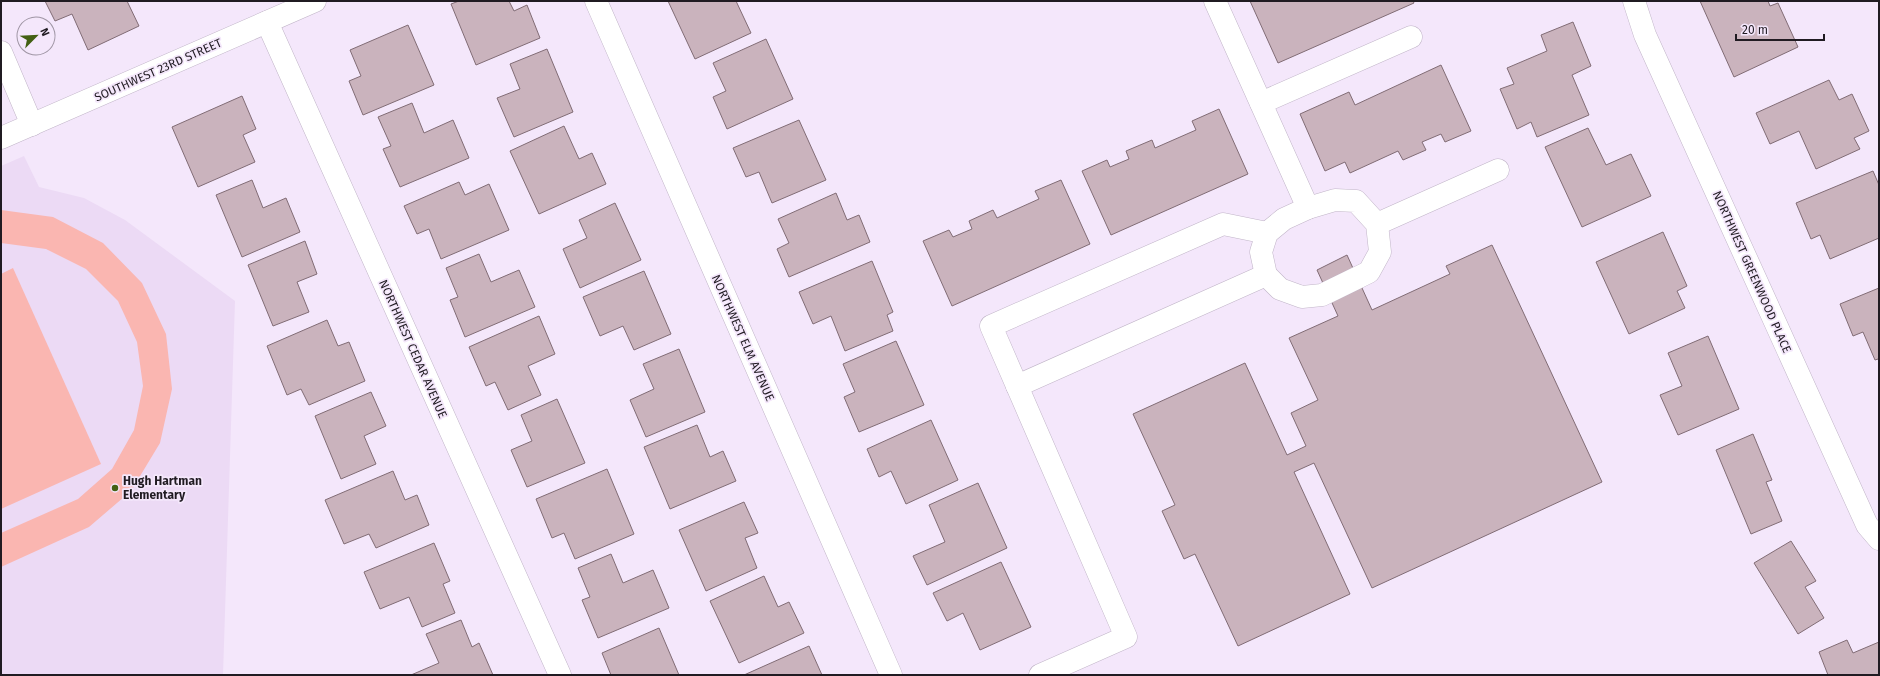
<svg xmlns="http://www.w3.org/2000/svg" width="1880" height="676" font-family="'Fira Sans',sans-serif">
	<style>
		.built { fill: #ecdaf5 }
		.green { fill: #fab6b1 }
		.building { fill: #cab3bd; stroke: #816c75 }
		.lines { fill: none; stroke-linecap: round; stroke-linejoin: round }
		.minor-casing { stroke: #c1b5c8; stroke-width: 23 }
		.minor { stroke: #fff; stroke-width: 22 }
		.poi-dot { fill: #436013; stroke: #f4e7fb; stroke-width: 1.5 }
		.labels { text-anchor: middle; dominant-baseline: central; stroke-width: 3.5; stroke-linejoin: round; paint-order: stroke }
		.street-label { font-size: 12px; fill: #201b22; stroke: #f4e7fb }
		.poi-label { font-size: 12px; font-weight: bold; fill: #201b22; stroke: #f4e7fb; text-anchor: start }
	</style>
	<rect width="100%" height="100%" fill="#f4e7fb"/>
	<path class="built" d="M24 156 39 187 84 198 125 220 235 301 223 675H1V166Z"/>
	<g class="green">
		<path d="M1 210 53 217 103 243 142 283 166 334 172 389 160 443 131 491 89 527 1 567V533L78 499 112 469 134 430 143 386 137 342 118 301 86 269 46 249 1 243Z"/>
		<path d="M13 268 101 464 1 509V274Z"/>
	</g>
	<g class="building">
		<path d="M45 1H127L139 26 88 50 72 14 55 21Z"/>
		<path d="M459 1H509L514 11 527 5 540 38 476 65 451 4Z"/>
		<path d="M668 1H736L751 33 695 59Z"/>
		<path d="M1250 1H1413L1414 3 1278 63Z"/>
		<path d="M1700 1H1768L1770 6 1778 3 1798 47 1734 77Z"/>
		<path d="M1573 22 1591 66 1572 75 1589 115 1537 137 1531 122 1517 129 1500 89 1514 84 1507 68 1547 51 1541 35Z"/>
		<path d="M408 25 434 85 363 115 349 81 361 76 350 50Z"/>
		<path d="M766 39 793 99 727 129 713 97 726 91 713 63Z"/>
		<path d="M547 49 573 112 514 137 497 98 520 89 510 64Z"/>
		<path d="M1441 65 1471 131 1445 142 1441 134 1422 142 1426 150 1403 160 1398 151 1350 173 1345 162 1325 171 1300 114 1349 92 1355 105Z"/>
		<path d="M1829 80 1839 100 1852 94 1869 131 1854 138 1860 149 1816 169 1799 131 1770 144 1756 113Z"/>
		<path d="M242 96 256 129 243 135 255 162 198 187 172 127Z"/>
		<path d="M412 103 424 133 453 120 469 158 400 187 383 149 391 146 378 117Z"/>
		<path d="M1219 109 1248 174 1111 235 1082 171 1107 160 1110 167 1129 159 1126 151 1152 140 1155 148 1196 130 1192 121Z"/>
		<path d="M799 120 826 180 772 203 759 172 746 177 733 148Z"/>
		<path d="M564 126 579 159 592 153 606 184 539 214 510 151Z"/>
		<path d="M1588 128 1606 165 1631 154 1651 196 1582 227 1545 147Z"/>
		<path d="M1873 171 1879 185V238L1830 259 1820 235 1811 239 1796 203Z"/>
		<path d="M252 180 263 208 286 198 300 232 242 257 216 195Z"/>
		<path d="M1061 180 1090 244 952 306 923 241 949 230 953 237 972 229 969 221 993 210 997 218 1039 199 1035 191Z"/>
		<path d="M459 182 465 195 489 184 509 230 441 259 429 229 417 234 404 206Z"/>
		<path d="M836 193 847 220 859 215 870 242 789 277 777 249 789 243 778 219Z"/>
		<path d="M615 203 641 260 580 288 563 249 587 238 579 220Z"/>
		<path d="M1663 232 1687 286 1677 291 1685 308 1629 334 1596 262Z"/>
		<path d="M305 241 317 274 297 282 309 312 273 326 248 265Z"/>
		<path d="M1492 245 1602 482 1372 588 1314 463 1294 472 1350 594 1238 646 1195 554 1184 559 1162 511 1175 505 1133 414 1245 363 1287 455 1306 446 1291 413 1318 400 1289 338 1338 316 1317 270 1347 255 1372 310 1450 274 1446 266Z"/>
		<path d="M479 254 491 282 519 270 535 307 465 337 450 300 458 297 446 268Z"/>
		<path d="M872 261 893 312 887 315 893 331 845 351 831 316 813 324 799 292Z"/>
		<path d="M644 271 671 334 634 350 623 326 600 336 583 297Z"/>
		<path d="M1879 288V361L1878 359 1875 360 1863 332 1853 336 1840 304Z"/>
		<path d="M539 316 555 354 528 366 541 395 508 410 495 382 486 386 469 347Z"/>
		<path d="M327 320 338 346 349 342 365 381 309 405 301 389 287 395 267 346Z"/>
		<path d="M1708 336 1739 409 1678 435 1660 395 1682 386 1668 353Z"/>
		<path d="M896 341 924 405 859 432 844 397 855 392 843 364Z"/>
		<path d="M679 349 705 412 646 437 630 400 654 389 643 364Z"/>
		<path d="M371 392 386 426 364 436 376 464 341 479 315 416Z"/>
		<path d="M557 399 585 463 527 487 511 450 532 441 521 415Z"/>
		<path d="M931 420 958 480 906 504 891 471 879 477 867 449Z"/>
		<path d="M697 425 710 457 723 451 736 481 670 509 644 447Z"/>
		<path d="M1753 434 1772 480 1766 482 1782 521 1751 534 1716 450Z"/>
		<path d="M607 469 634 534 575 559 564 533 552 538 536 499Z"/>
		<path d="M393 471 405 500 417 495 429 525 376 548 369 534 344 544 325 500Z"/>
		<path d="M978 483 1007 548 927 585 913 556 945 542 929 505Z"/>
		<path d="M744 502 758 533 745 538 757 568 706 591 679 530Z"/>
		<path d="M1791 541 1816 581 1805 587 1824 618 1798 634 1754 563Z"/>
		<path d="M434 543 450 581 443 584 455 613 422 627 409 597 380 609 364 572Z"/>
		<path d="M611 554 623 583 653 570 669 608 598 638 582 600 590 597 578 568Z"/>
		<path d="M1001 562 1031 627 980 650 963 613 947 621 933 593Z"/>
		<path d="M764 576 778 607 789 602 804 633 739 663 710 601Z"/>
		<path d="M461 620 472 647 479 643 493 675H411L439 663 426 634Z"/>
		<path d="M659 628 679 675H611L602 653Z"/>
		<path d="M1847 640 1853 653 1879 642V675H1828L1819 652Z"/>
		<path d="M809 646 822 675H744Z"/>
	</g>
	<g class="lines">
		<g class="minor-casing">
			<g id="minor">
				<path d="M596 1 891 675"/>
				<path d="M1215 1 1308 208"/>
				<path d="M1634 1 1645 35 1867 525 1879 539"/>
				<path d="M267 22 560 675"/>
				<path d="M1 52 32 125"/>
				<path d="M1261 103 1411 37"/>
				<path d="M1 138 315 1"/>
				<path d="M1335 200 1356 201 1377 224 1380 252 1369 272 1322 295 1302 297 1280 289 1266 275 1261 252 1267 233 1284 219 1308 208Z"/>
				<path d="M1377 224 1498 170"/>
				<path d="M1017 386 1266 275"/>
				<path d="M1040 675 1126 637 991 326 1223 224 1267 233"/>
			</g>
		</g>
		<use href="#minor" class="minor"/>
	</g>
	<circle class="poi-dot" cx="115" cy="488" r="4"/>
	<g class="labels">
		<g class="street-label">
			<text transform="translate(158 70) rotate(-24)">SOUTHWEST 23RD STREET</text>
			<text transform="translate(1752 272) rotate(66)">NORTHWEST GREENWOOD PLACE</text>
			<text transform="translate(743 338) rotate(66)">NORTHWEST ELM AVENUE</text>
			<text transform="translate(413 349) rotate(66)">NORTHWEST CEDAR AVENUE</text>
		</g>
		<g class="poi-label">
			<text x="123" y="481">Hugh Hartman<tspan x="123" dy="14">Elementary</tspan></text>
		</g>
	</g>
	<rect width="1880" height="676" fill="none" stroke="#201b22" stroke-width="4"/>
	<g transform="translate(36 36) rotate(66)"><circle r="19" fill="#f4e7fb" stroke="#9f95a4"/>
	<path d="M0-3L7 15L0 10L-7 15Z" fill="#436013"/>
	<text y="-6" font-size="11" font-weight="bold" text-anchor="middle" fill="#201b22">N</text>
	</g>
	<path d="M1736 34v6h88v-6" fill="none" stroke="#201b22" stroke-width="2"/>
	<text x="1742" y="34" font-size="12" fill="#201b22" stroke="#f4e7fb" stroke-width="3" paint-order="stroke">20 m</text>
</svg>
